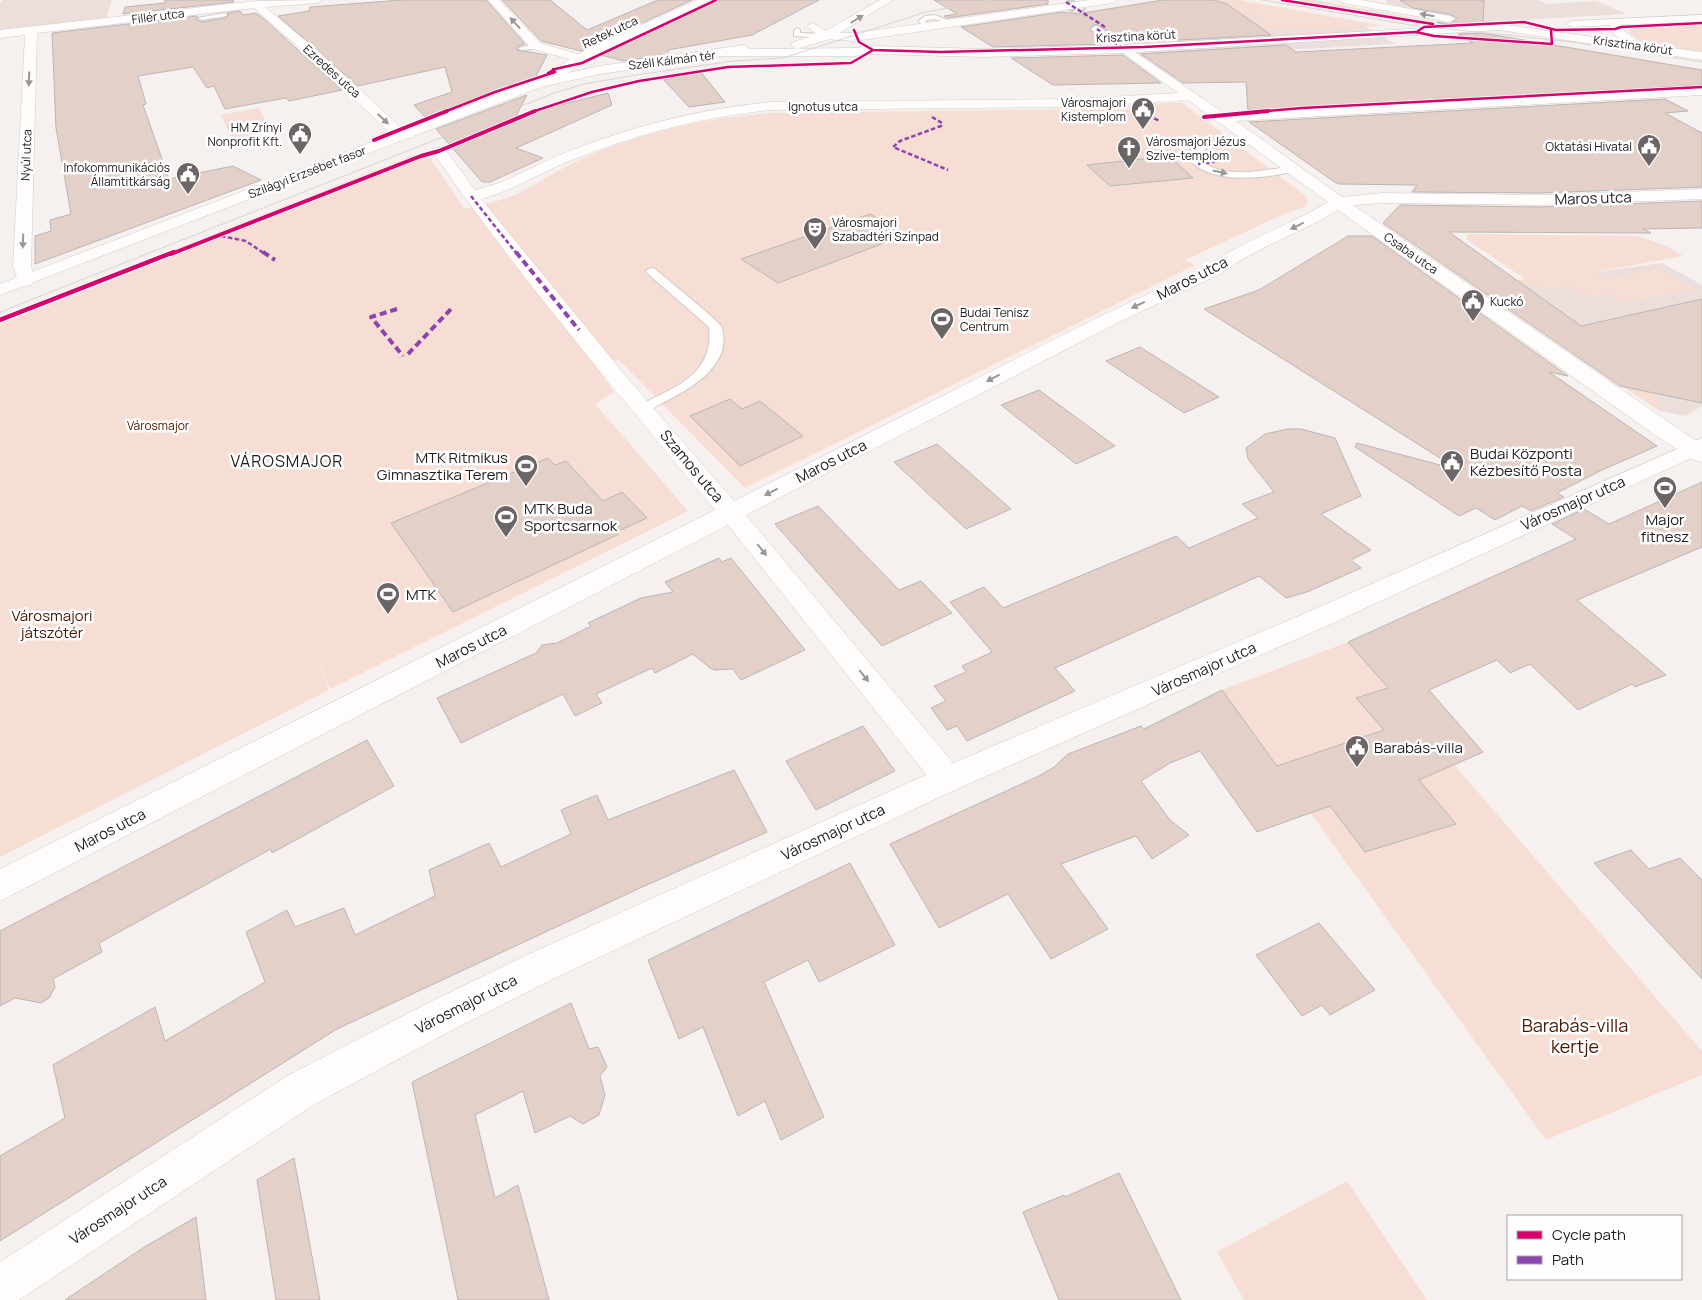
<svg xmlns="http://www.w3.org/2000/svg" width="1702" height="1300" font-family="Manrope,sans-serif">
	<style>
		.built { fill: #ecdfdb }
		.green { fill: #f6ded5 }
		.building { fill: #e2d0c9; stroke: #bbb6b5 }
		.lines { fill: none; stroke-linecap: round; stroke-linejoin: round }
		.street-tunnel { stroke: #d6d0ce; stroke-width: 12; stroke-dasharray: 12 6; stroke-linecap: butt }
		.lane-casing { stroke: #d0ccca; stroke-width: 2 }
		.street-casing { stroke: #d0ccca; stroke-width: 1 }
		.secondary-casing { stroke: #d0ccca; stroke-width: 1 }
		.lane { fill: #fefdfc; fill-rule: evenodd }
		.street { fill: #fefdfc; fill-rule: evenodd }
		.secondary { fill: #fefdfc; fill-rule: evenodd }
		.tram { stroke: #d7d5d4; stroke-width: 1 }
		.quiet-far1 { stroke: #8e44ad; stroke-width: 2.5; stroke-dasharray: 4.5 2.5; stroke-linecap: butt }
		.quiet { stroke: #8e44ad; stroke-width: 4; stroke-dasharray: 7 4; stroke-linecap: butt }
		.cycleway-far2-casing { stroke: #fefefe; stroke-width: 4 }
		.cycleway-far1-casing { stroke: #fefefe; stroke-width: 5.5 }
		.cycleway-casing { stroke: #fefefe; stroke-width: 7 }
		.cycleway-far2 { stroke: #d6006c; stroke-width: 2.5 }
		.cycleway-far1 { stroke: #d6006c; stroke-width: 4 }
		.cycleway { stroke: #d6006c; stroke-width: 4.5 }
		.oneway { fill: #9a9897 }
		.labels { text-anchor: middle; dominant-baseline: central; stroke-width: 5; stroke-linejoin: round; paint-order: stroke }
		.far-street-label { font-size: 12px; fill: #201c1b; stroke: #fefefe }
		.far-poi-label { font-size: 12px; fill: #201c1b; stroke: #fefefe; text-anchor: end }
		.far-park-label { font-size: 12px; fill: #481802; stroke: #fefefe }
		.street-label { font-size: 15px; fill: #201c1b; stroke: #fefefe }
		.poi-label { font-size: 15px; fill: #201c1b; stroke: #fefefe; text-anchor: start }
		.park-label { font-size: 15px; fill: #481802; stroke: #fefefe }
		.neighbourhood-label { font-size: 16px; letter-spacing: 1px; fill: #201c1b; stroke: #fefefe }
		.near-park-label { font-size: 18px; fill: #481802; stroke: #fefefe }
	</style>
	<rect width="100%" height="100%" fill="#f6f0ee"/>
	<g class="built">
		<path d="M3 0H112L106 19 0 31V3Z"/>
		<path d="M1163 0 1363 25 1395 44 1130 58 1072 12 1093 11Z"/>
		<path d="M1387 0H1538L1547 4 1596 1 1627 14 1484 22 1388 4 1386 1Z"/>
		<path d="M1662 263 1702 285V299L1646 312 1702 344V406L1686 416 1660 411 1623 387 1484 288Z"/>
	</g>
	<g class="green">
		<path d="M1214 0H1239L1385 26 1280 31 1278 29 1255 32 1253 27 1261 25 1263 22 1255 15 1244 16Z"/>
		<path d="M1285 0H1314L1437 22 1430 23 1389 18Z"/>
		<path d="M1688 23H1702V54L1647 45 1641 43 1628 31 1629 28Z"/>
		<path d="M1181 102 1306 196 1308 202 1305 207 1284 214 1185 260 1195 265 745 488 618 359 597 367 614 392 595 404 688 511 330 689 312 650 329 690 0 857V321L61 299 56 296 416 154 429 156 464 209C480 205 497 202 512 196 534 187 552 173 573 163 634 134 702 118 769 113L1079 109Z"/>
		<path d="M259 108 271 132 232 140 221 115Z"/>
		<path d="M1469 234 1637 236 1667 246 1683 256 1596 272 1602 279 1659 269 1694 289 1624 304 1604 292 1602 295 1591 297 1570 287 1548 289 1529 284 1496 290 1490 285 1525 279 1466 239Z"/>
		<path d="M1626 388 1655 394 1660 409H1657Z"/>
		<path d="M1348 642 1702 1051V1075L1546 1140 1222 690Z"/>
		<path d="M1347 1181 1427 1300H1244L1217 1252Z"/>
	</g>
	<g class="building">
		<path d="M165 0H233L234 2 123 14 125 7 165 3Z"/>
		<path d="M401 0H486L525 44 518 46 517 50 547 55 535 78 427 119 414 105 452 92 445 67 358 86 278 16 309 11 310 7Z"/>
		<path d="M502 0H550L587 30 658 0H692L581 51 541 41Z"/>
		<path d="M713 0H819L752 35 668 50V54L624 61 601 55Z"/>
		<path d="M934 0H1048V4L947 18 944 16 957 14Z"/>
		<path d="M1163 0H1214L1227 4 1271 35 1125 43 1097 24 1092 26 1090 30 1107 44 993 47 961 27 1062 12 1077 14Z"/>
		<path d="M1400 0H1484L1483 23 1443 25 1437 22 1450 24 1457 18 1449 14 1413 8Z"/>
		<path d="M240 11 243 15 256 13 263 18 342 90 289 101 286 98 225 109 214 86 207 88 193 67 138 76 146 104 143 105 169 179 233 166 261 180 35 264V236L51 231 50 220 71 214 56 128 52 33 197 16V20L201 22 226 18 229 15 227 13Z"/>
		<path d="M1482 33 1702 70V85L1248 111 1246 82 1183 83 1141 54 1286 45 1296 52 1473 43 1458 34Z"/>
		<path d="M1123 55 1161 83 1053 85 1011 58Z"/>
		<path d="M700 71 725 102 689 107 664 80Z"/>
		<path d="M608 93 612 105 516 148 543 158 490 182H482L436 129 527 95 516 116Z"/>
		<path d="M1665 99 1688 111 1665 113 1702 133V187L1541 193 1412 192 1417 185 1339 184 1333 181 1249 122Z"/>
		<path d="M1169 156 1193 178 1110 186 1087 165Z"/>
		<path d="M1702 201V228L1643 229 1651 233 1449 232 1581 326 1702 299V403L1620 386 1383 223 1400 205 1541 207Z"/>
		<path d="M870 214 903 233 884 240 887 242 778 283 741 259Z"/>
		<path d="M1348 236H1372L1568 376 1549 372 1657 446 1602 470 1557 493 1564 497 1531 511 1522 506 1495 520 1476 508 1459 516 1355 447 1357 443 1459 470 1204 309 1259 290Z"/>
		<path d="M1140 347 1219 397 1184 413 1106 361Z"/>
		<path d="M1039 390 1115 446 1076 464 1001 405Z"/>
		<path d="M730 399 742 409 760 401 803 436 740 466 690 416Z"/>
		<path d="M1288 429H1301L1335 438 1361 496 1321 514 1371 550 1351 560 1361 568 1307 592 1286 598 1259 576 1055 668 1075 691 967 741 957 726 947 730 931 708 946 701 934 686 966 672 962 666 992 652 950 602 984 587 1003 608 1176 536 1189 548 1258 518 1242 504 1274 492 1248 459 1246 448 1265 434Z"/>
		<path d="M937 444 1011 509 966 529 894 462Z"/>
		<path d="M548 458 555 465 566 461 603 501 622 492 647 518 616 532 619 534 453 612 391 523Z"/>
		<path d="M1702 482V547L1577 600 1666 675 1635 687 1632 684 1578 710 1530 664 1510 673 1497 660 1429 690 1483 752 1419 780 1456 824 1365 852 1330 806 1257 832 1200 751 1170 763 1141 781 1170 820 1189 835 1152 859 1136 836 1061 864 1108 929 1051 959 1008 894 939 928 890 844 1039 776 1054 767 1068 754 1141 726 1144 729 1222 690 1277 766 1384 730 1356 698 1388 688 1348 642 1576 539 1552 524 1584 509 1609 524Z"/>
		<path d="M818 506 899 590 921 581 952 613 882 646 775 524Z"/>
		<path d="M719 558 722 562 731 558 805 650 741 680 733 669 715 670 710 668 693 654 655 673 652 668 596 694 602 703 575 716 563 694 461 743 437 698 536 653 542 645 557 643 591 626 588 623 641 598 673 592 665 582Z"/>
		<path d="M863 726 895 771 816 810 786 761Z"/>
		<path d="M367 740 394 786 272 853 271 849 99 943 102 952 53 979 55 987 49 998 41 1003 15 998 0 1006V931Z"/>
		<path d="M734 770 767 832 640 888 337 1029 0 1241V1156L65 1118 53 1065 155 1007 165 1041 265 982 246 932 287 910 295 927 344 908 355 935 435 896 429 870 489 843 501 867 571 834 561 810 597 795 608 820Z"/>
		<path d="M1631 850 1649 869 1680 858 1702 880V979L1594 863Z"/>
		<path d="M850 863 895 945 819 982 808 960 764 982 824 1117 781 1140 765 1101 738 1116 703 1027 679 1039 648 960Z"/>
		<path d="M1319 923 1375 990 1330 1015 1322 1005 1302 1016 1256 955Z"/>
		<path d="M571 1003 589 1049 598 1047 607 1067 600 1076 605 1095 599 1115 583 1124 570 1116 535 1133 523 1091 475 1115 495 1198 518 1185 549 1300H458L412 1082Z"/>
		<path d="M294 1158 320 1300H276L257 1180Z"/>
		<path d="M1119 1173 1181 1300H1059L1023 1212 1064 1195 1065 1197Z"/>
		<path d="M196 1217 206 1300H65L146 1246Z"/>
	</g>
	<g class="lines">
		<path class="street-tunnel" d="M1066 2 1083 13"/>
		<g class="lane-casing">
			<g id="lane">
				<path d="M224 13 227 15 226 16 201 20 198 18Z"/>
				<path d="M935 15 952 22 949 24C940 21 934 17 925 21L929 26 926 28 918 21 925 16Z"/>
				<path d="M797 28 800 30V33L826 34 829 36 826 38 794 36V30Z"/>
				<path d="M536 44H539V48L522 50 518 48Z"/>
				<path d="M1254 137 1257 138V142L1207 148 1197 154V158C1223 181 1263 170 1294 166L1298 169 1297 171C1266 178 1211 186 1189 159L1190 151 1205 143Z"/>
				<path d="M651 268 655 269C664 277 718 320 721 326 734 362 694 387 668 400 660 404 652 410 644 412L640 411 638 408 640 405C675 387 714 375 709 327L647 273 646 271Z"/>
			</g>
		</g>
		<g class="street-casing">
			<g id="street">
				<path d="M322 0 317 3 265 7 319 52 398 125 414 131 416 134 414 137 409 138 388 131 311 58 254 8 37 33 31 266 34 281 31 285 25 286 19 285 13 266 25 35 0 38V30L257 1Z"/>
				<path d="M488 0H499L540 43 578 54 697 0H711L591 58 595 61 593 64 581 63 567 74 563 82 558 83 552 79 557 69 570 59 532 49Z"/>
				<path d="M1089 0H1117L1112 3 855 41 822 39 807 26 813 23 829 33H855Z"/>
				<path d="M1615 19 1621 22V28L1639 43 1641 46 1639 49H1631L1611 31 1609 22Z"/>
				<path d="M1097 26 1225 114 1702 87V95L1236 121 1342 197 1382 193 1541 195 1702 189V199L1541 205 1382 203 1353 205 1702 445V462L1694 460 1655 435 1338 210C1300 234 1256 247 1220 274L1117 323 746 515 959 770 963 779 959 788 948 792 937 788 728 525 0 901V869L715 510C618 393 518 276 432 151L434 148H444L475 190C508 183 536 164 567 152 633 126 700 109 771 102L1075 99 1178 93 1093 31 1091 29 1093 27ZM1188 100 1328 202C1289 226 1244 240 1208 266L1103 315 734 501 629 380 481 199C514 190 541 172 572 160 637 134 702 117 771 110L1075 107Z"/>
			</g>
		</g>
		<g class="secondary-casing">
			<g id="secondary">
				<path d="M880 0H893L830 39 797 49 791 45 793 42 822 33Z"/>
				<path d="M1338 0H1361L1449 16 1455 19 1449 22 1343 3Z"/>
				<path d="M1702 15V21L1572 27 1566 24 1572 21Z"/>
				<path d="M1499 24 1702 52V60L1499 30 1122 53 984 57 873 54 855 56H722L600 74 541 87 0 295V284L532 81 600 66 744 45 750 49 855 48 873 46 984 49 1122 45Z"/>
				<path d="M1702 438V453L1333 623 959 788 553 979 458 1027 315 1104 19 1300H0V1262L287 1076 432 1001 527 955 937 770 1315 609Z"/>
			</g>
		</g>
		<use href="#lane" class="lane"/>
		<use href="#street" class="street"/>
		<use href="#secondary" class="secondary"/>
		<g class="tram">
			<path d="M1262 0 1417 26 1565 41 1702 62"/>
			<path d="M0 312 554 93 584 84 636 75 733 61 783 58 926 12 992 0"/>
		</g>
		<g class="quiet-far1">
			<path d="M1066 2 1105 27"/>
			<path d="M1097 29 1121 47"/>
			<path d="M1135 110 1160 121"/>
			<path d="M932 117 942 123 941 126 900 141 893 147 948 170"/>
			<path d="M1198 164 1220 161"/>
			<path d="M471 196 517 254"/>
			<path d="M221 236 246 241 265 254"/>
		</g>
		<g class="quiet">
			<path d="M263 252 275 260"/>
			<path d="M516 252 579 330"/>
			<path d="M397 309 371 317 403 356"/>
			<path d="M408 354 452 308"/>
		</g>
		<g class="cycleway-far2-casing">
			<g id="cycleway-far2">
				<path d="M1282 0 1433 24"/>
				<path d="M854 30 859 42 873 50 941 52 1144 47 1416 32 1434 36 1552 44 1551 30"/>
				<path d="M1418 31 1424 27 1524 22 1556 30 1615 29 1621 27 1702 23"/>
				<path d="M548 73 555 69 582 63 716 0"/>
				<path d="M444 112 495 92 555 72 553 69"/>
				<path d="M532 112 592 92 639 81 728 67 851 63 873 50"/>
				<path d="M1254 112 1302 108 1702 87"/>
			</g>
		</g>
		<g class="cycleway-far1-casing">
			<g id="cycleway-far1">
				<path d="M1204 117 1268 111"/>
				<path d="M374 140 447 111"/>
				<path d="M171 254 421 156 439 151 535 111"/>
			</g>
		</g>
		<g class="cycleway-casing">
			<path id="cycleway" d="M0 320 174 252"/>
		</g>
		<use href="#cycleway-far2" class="cycleway-far2"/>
		<use href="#cycleway-far1" class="cycleway-far1"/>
		<use href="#cycleway" class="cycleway"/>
	</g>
	<defs><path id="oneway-solid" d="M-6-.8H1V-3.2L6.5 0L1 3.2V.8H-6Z" transform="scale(1.25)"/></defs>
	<g class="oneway">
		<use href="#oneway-solid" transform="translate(1427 15) rotate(-170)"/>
		<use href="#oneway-solid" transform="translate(857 19) rotate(-32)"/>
		<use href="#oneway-solid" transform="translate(515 23) rotate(-133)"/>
		<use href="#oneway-solid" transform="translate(29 79) rotate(92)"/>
		<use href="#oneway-solid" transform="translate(383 119) rotate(43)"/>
		<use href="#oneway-solid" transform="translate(1220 172) rotate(12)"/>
		<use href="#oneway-solid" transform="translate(1297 226) rotate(154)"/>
		<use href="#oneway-solid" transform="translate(23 241) rotate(92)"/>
		<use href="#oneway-solid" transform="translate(1138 305) rotate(155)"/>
		<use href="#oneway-solid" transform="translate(993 378) rotate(153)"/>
		<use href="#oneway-solid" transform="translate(771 492) rotate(153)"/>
		<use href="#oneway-solid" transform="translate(762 550) rotate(51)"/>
		<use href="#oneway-solid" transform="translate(864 676) rotate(51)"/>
	</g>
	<defs>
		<g id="civic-pin" transform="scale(1.25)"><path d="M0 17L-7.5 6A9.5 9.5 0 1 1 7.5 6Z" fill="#6b6665" stroke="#fefefe"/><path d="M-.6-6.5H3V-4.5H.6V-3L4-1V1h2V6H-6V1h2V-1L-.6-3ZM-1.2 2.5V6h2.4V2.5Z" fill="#fff"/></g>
		<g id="church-pin" transform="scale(1.25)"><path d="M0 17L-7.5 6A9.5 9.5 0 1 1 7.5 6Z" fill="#6b6665" stroke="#fefefe"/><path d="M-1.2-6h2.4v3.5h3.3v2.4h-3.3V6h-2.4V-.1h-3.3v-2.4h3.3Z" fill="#fff"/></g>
		<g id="theatre-pin" transform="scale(1.25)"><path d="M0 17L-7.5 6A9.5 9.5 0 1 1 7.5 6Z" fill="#6b6665" stroke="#fefefe"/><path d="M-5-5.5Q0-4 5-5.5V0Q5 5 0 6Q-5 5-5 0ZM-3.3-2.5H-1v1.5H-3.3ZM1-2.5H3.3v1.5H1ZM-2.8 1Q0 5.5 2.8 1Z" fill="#fff"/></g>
		<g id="stadium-pin" transform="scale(1.25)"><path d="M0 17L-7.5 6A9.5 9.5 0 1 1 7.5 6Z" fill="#6b6665" stroke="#fefefe"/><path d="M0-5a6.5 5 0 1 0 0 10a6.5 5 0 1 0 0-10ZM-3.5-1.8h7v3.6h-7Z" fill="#fff"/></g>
	</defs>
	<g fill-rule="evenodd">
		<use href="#civic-pin" x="1143" y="109"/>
		<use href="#civic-pin" x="300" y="134"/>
		<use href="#civic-pin" x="1649" y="146"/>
		<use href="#church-pin" x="1129" y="148"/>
		<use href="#civic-pin" x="188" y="174"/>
		<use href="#theatre-pin" x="815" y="229"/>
		<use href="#civic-pin" x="1473" y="301"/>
		<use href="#stadium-pin" x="942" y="319"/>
		<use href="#civic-pin" x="1452" y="462"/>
		<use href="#stadium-pin" x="526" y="466"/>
		<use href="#stadium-pin" x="1665" y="488"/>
		<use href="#stadium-pin" x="506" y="517"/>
		<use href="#stadium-pin" x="388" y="594"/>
		<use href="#civic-pin" x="1357" y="747"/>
	</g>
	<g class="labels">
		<g class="far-street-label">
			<text transform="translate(158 16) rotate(-7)">Fillér utca</text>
			<text transform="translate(610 32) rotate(-25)">Retek utca</text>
			<text transform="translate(1136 36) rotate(-3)">Krisztina körút</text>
			<text transform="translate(1633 45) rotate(8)">Krisztina körút</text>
			<text transform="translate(672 60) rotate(-7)">Széll Kálmán tér</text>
			<text transform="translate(332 71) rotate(42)">Ezredes utca</text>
			<text x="823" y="106">Ignotus utca</text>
			<text transform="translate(26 155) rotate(-88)">Nyúl utca</text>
			<text transform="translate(307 172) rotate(-21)">Szilágyi Erzsébet fasor</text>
			<text transform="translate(1411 253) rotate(35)">Csaba utca</text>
		</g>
		<g class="far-poi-label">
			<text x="1126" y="102">Városmajori<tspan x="1126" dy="14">Kistemplom</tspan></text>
			<text x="282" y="127">HM Zrínyi<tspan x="282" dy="14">Nonprofit Kft.</tspan></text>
			<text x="1146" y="141" text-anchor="start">Városmajori Jézus<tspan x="1146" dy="14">Szíve-templom</tspan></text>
			<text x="1632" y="146">Oktatási Hivatal</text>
			<text x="170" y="167">Infokommunikációs<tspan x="170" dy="14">Államtitkárság</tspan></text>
			<text x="832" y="222" text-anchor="start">Városmajori<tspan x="832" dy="14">Szabadtéri Színpad</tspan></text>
			<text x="1490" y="301" text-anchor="start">Kuckó</text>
			<text x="960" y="312" text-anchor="start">Budai Tenisz<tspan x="960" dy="14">Centrum</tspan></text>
		</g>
		<g class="far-park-label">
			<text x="158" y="425">Városmajor</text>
		</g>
		<g class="street-label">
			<text transform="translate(1593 198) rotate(-2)">Maros utca</text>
			<text transform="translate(1192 278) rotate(-27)">Maros utca</text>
			<text transform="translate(831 461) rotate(-27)">Maros utca</text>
			<text transform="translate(692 466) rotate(50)">Szamos utca</text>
			<text transform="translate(1573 503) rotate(-24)">Városmajor utca</text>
			<text transform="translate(471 646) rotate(-27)">Maros utca</text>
			<text transform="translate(1204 669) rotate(-24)">Városmajor utca</text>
			<text transform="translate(110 830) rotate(-27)">Maros utca</text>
			<text transform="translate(833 832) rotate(-25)">Városmajor utca</text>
			<text transform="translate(466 1004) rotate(-27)">Városmajor utca</text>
			<text transform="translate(118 1210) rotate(-33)">Városmajor utca</text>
		</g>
		<g class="poi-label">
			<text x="1470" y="453">Budai Központi<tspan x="1470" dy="17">Kézbesítő Posta</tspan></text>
			<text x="508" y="457" text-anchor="end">MTK Ritmikus<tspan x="508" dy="17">Gimnasztika Terem</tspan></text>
			<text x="524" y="508">MTK Buda<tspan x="524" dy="17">Sportcsarnok</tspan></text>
			<text x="1665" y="519" text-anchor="middle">Major<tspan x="1665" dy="17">fitnesz</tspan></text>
			<text x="406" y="594">MTK</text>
			<text x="1374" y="747">Barabás-villa</text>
		</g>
		<g class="park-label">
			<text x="52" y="615">Városmajori<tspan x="52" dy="17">játszótér</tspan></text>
		</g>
		<g class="neighbourhood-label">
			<text x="287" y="461">VÁROSMAJOR</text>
		</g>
		<g class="near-park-label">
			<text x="1575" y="1025">Barabás-villa<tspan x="1575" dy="21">kertje</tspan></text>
		</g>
	</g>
	<rect x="1507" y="1215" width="175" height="65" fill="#fefefe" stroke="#a5a4a3"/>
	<rect x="1517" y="1231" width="25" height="8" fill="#d6006c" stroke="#a5a4a3"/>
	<text x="1552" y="1240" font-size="15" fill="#201c1b">Cycle path</text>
	<rect x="1517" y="1256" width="25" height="8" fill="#8e44ad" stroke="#a5a4a3"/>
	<text x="1552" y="1265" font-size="15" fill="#201c1b">Path</text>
</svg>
